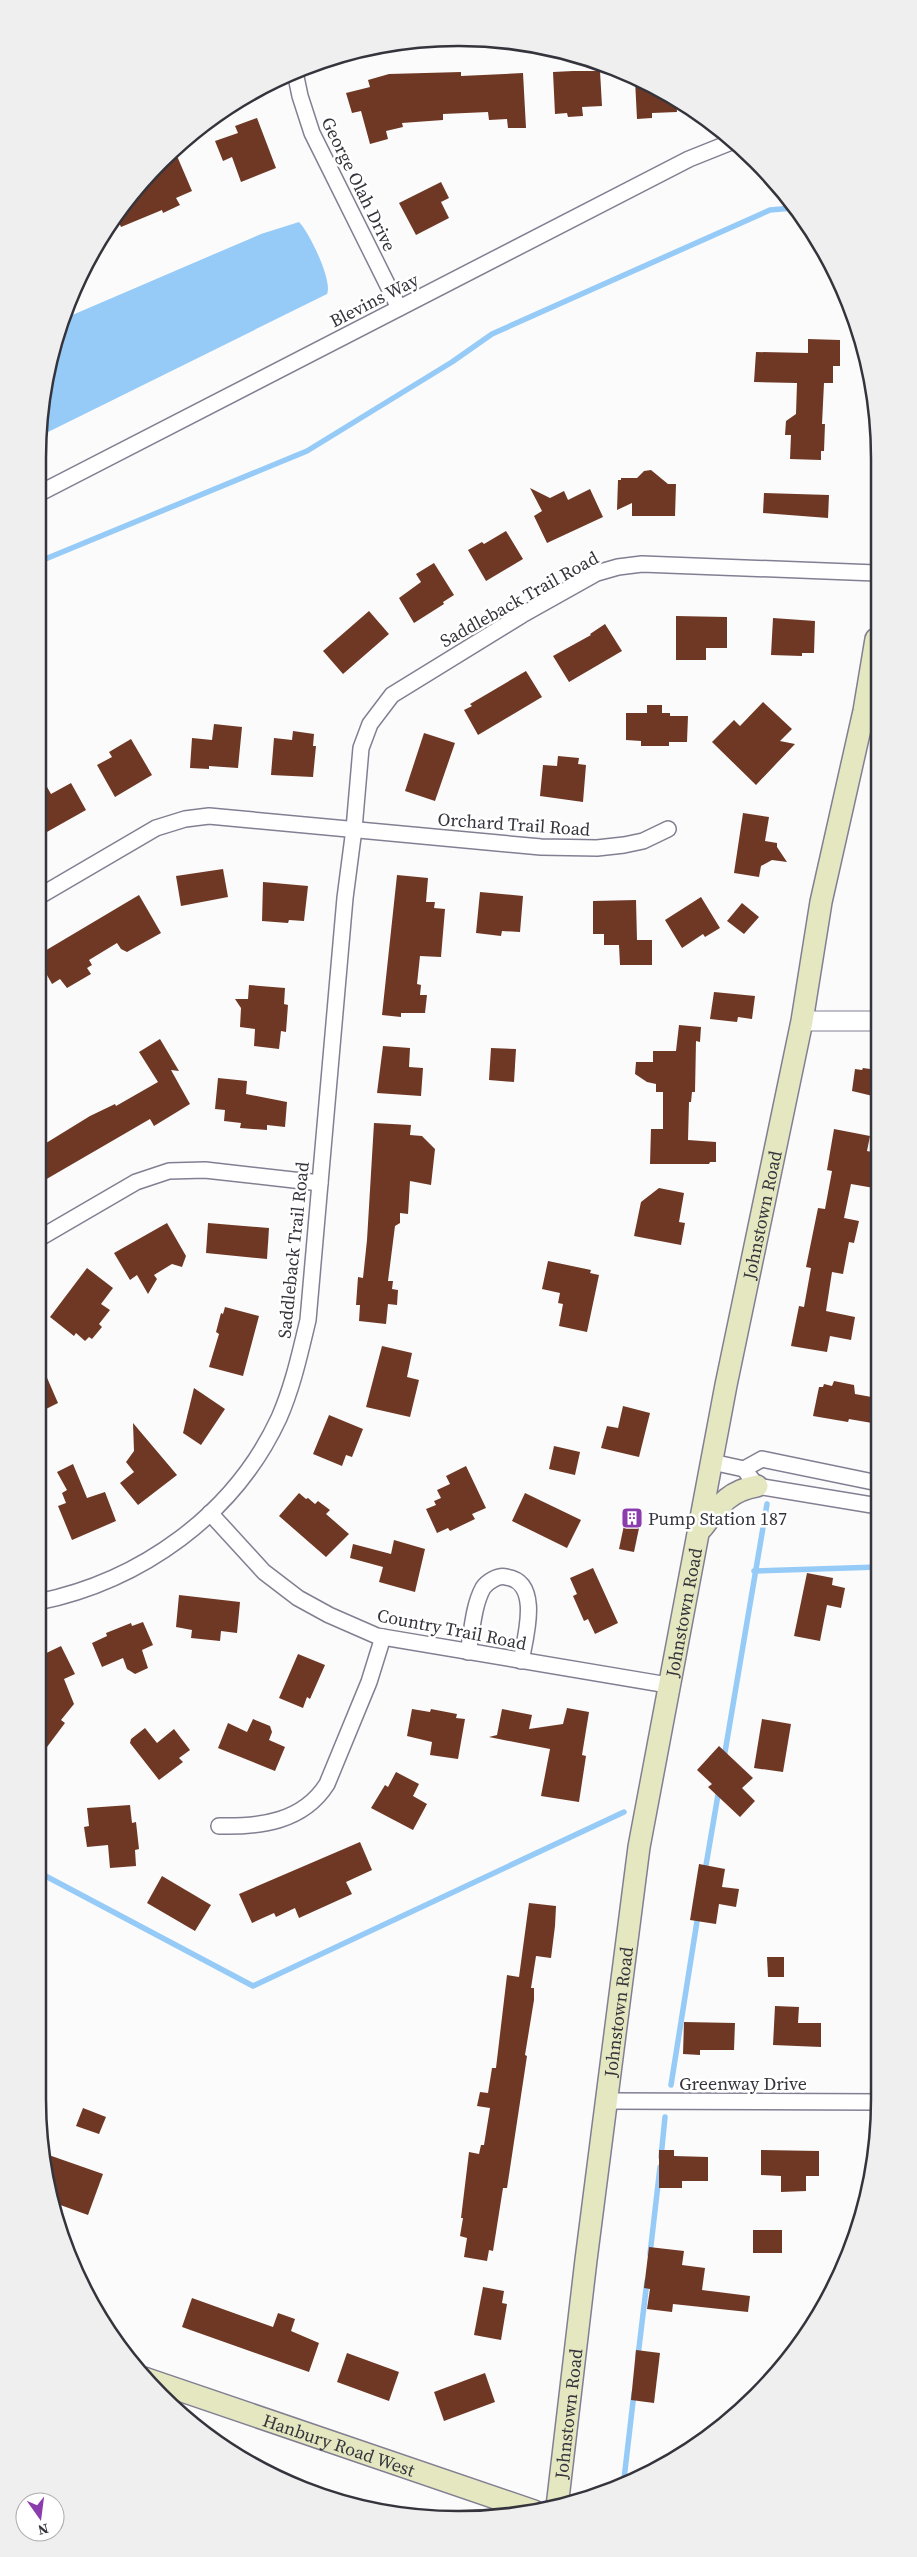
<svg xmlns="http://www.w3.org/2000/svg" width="917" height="2557" font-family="'Source Serif 4',serif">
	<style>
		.water { fill: #96cbf7 }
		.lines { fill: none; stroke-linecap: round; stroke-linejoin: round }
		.stream { stroke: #96cbf7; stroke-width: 5.5 }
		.building { fill: #6f3825 }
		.minor-casing { stroke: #827f92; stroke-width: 18 }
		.tertiary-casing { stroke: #827f92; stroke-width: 21 }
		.secondary-casing { stroke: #827f92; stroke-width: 24 }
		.minor { stroke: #fff; stroke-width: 15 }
		.tertiary { stroke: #fff; stroke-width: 19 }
		.secondary { stroke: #e5e7c1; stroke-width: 21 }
		.labels { text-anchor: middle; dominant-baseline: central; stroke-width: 5; stroke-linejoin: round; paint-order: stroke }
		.street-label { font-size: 18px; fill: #35343c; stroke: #fff }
		.poi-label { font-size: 18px; fill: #35343c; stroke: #fff; text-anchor: start }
		.rim { fill: none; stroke: #35343c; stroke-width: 2.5 }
	</style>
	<rect width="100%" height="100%" fill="#fbfbfb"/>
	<path class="water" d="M299 222C309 232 333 281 327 294L40 436 52 350 63 319 261 234Z"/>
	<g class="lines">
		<g class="stream">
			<path d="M38 562 307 451 452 362 492 334 770 210 793 208"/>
			<path d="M754 1571 878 1567"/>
			<path d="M724 1758 767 1504"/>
			<path d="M705 1871 719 1789"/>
			<path d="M38 1872 253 1986 624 1812"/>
			<path d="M671 2085 698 1915"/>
			<path d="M661 2157 665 2117"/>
			<path d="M650 2254 660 2167"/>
			<path d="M638 2356 647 2281"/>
			<path d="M624 2479 634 2393"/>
		</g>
	</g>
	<g class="building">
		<path d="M573 71H600L602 106 582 107 583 116 568 117 567 113 555 114 553 72Z"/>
		<path d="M461 72V76L523 73 526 128H508L507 119 489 120 488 112 443 114V120L402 123 403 127 386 131 388 139 370 144 361 111 352 113 346 93 370 87 368 80 389 74Z"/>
		<path d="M635 80 669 94 676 100 677 112 652 113V118L637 119Z"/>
		<path d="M257 118 276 168 241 182 232 157 223 161 215 141 238 133 235 126Z"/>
		<path d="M177 156 192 191 176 198 180 205 163 213 162 210 121 227 116 216 124 202 161 163Z"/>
		<path d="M441 182 449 198 441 202 449 218 416 235 399 203Z"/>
		<path d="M808 339 840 340V366H833V383H824L822 424H825L824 451H821V460L790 459 791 435H785L786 421 796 414 797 383 754 382 756 352 808 353Z"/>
		<path d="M651 470 668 484H676L675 516H632V503L617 510 618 480H621V478H637L644 471Z"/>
		<path d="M530 488 550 498 564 491 568 500 590 489 603 517 547 543 534 516 542 511Z"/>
		<path d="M764 493 829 495 828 518 763 513Z"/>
		<path d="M506 531 523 559 486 581 468 550 482 542 484 544Z"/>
		<path d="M434 563 454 595 443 602 444 604 414 623 399 598 421 582 416 574Z"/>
		<path d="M369 611 389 634 343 674 323 651Z"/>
		<path d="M676 616 727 617V648H706V660H676Z"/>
		<path d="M773 618 815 621 814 653H802V656L771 655Z"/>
		<path d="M605 624 622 651 569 682 553 656 591 635 590 634Z"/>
		<path d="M526 671 542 697 478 735 464 710 472 706 470 704Z"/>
		<path d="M763 702 792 729 780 741 795 744 756 785 712 742 734 720 740 726Z"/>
		<path d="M647 705H662V713H670V716H688L687 742H669V746H641V741L626 740V713H647Z"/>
		<path d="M214 724 242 727 238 768 209 766V769L190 768 192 738 212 740Z"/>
		<path d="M293 731 314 734 313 746H316L313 777 271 775 274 738 292 740Z"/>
		<path d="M424 733 455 743 435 801 405 791Z"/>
		<path d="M131 739 152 775 115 797 97 765 112 757 109 752Z"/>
		<path d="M558 756 579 758 578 764 586 765 583 802 540 796 543 765 557 766Z"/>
		<path d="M38 771 51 794 71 783 86 810 38 837Z"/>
		<path d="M743 813 769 817 765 841 777 843V847L787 862 772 860 761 866 759 877 734 873Z"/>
		<path d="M223 869 228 897 181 906 176 876Z"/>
		<path d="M397 875 428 878 426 902H435L434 908 445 909 441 957 420 956 417 984 421 985 420 995H427L425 1013H401V1017L382 1015Z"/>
		<path d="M263 882 308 886 304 921 289 920 288 923 262 921Z"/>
		<path d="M480 892 523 896 520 932 502 931 501 936 476 933Z"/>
		<path d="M139 895 161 933 127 952 121 949 117 943 89 960 92 965 87 968 91 974 67 988 60 979 52 984 38 959V955Z"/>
		<path d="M701 897 720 928 705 937 703 934 682 948 665 920Z"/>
		<path d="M636 900 637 940H652V965H620L619 945H604V934H593V901Z"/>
		<path d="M742 903 759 917 744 934 727 921Z"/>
		<path d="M249 985 285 988 284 1004 288 1005 286 1032 281 1031 279 1049 254 1046 255 1029 240 1027 241 1008 235 999H248Z"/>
		<path d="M714 992 755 996 752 1019 738 1017 737 1022 710 1019Z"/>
		<path d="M679 1025 701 1027 700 1042 696 1041 695 1092H692L691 1102H689L688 1140 716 1142V1162H710L709 1164H650L651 1129H663V1092H656V1084L647 1082 635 1074 636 1062H653V1051H676Z"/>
		<path d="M160 1039 179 1071 171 1070 190 1104 154 1126 150 1119 38 1184V1148L90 1116 115 1104 116 1106 158 1082 139 1052Z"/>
		<path d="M383 1046 410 1048 409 1067 423 1068 421 1096 377 1093Z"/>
		<path d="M491 1048 516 1049 514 1082 489 1080Z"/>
		<path d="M863 1068 877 1070V1097L852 1091 855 1069 862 1070Z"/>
		<path d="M218 1078 247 1081 246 1094 287 1102 285 1127 267 1125V1130L240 1128 241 1123 224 1121 225 1110 215 1109Z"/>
		<path d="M374 1123 411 1125 410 1135 422 1136 435 1149 431 1185 410 1181 408 1214 400 1213V1223L395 1226 388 1281H393L392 1289 398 1290 397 1305 388 1304 386 1324 359 1321 360 1305H356L358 1277 363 1278 367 1240Z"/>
		<path d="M834 1129 870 1136 867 1151 877 1153 878 1170 874 1188 851 1184 844 1218 859 1221 854 1243 849 1242 843 1274 832 1272 826 1311 855 1317 851 1340 830 1336 827 1352 791 1346 799 1306 804 1307 811 1268 806 1267 818 1208 825 1209 832 1171 827 1170Z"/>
		<path d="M659 1188 684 1193 679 1222 685 1223 681 1245 634 1236 641 1202Z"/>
		<path d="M167 1223 186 1256 182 1267 172 1264 154 1275 157 1279 148 1294 137 1275 130 1280 114 1253Z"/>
		<path d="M208 1223 269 1228 267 1259 206 1253Z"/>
		<path d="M548 1261 591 1270 590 1273 599 1275 587 1332 559 1326 563 1304 558 1303 560 1293 542 1289Z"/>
		<path d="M87 1268 113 1288 101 1304 110 1310 99 1324 102 1327 92 1339 89 1337 85 1341 76 1333 74 1336 50 1317Z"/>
		<path d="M225 1307 259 1316 243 1376 209 1367 219 1334 216 1332 221 1313 223 1314Z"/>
		<path d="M382 1346 412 1353 407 1377 419 1380 410 1417 366 1407Z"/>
		<path d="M38 1357 58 1403 38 1413Z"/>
		<path d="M834 1381 854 1385 855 1394 877 1398 872 1423 849 1419 848 1422 813 1416 819 1387H823L824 1384 832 1386Z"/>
		<path d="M194 1388 225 1409 201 1445 183 1433Z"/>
		<path d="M623 1406 650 1413 639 1457 601 1448 607 1426 618 1428Z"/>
		<path d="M329 1415 363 1429 352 1457 346 1455 342 1466 313 1454Z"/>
		<path d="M133 1423 177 1475 138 1505 120 1483 134 1472 126 1462 134 1451Z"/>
		<path d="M554 1446 580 1452 575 1475 549 1469Z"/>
		<path d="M73 1464 87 1498 105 1492 116 1521 72 1540 58 1506 66 1503 62 1493 67 1490 57 1472Z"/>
		<path d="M466 1466 486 1508 472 1514 475 1519 450 1531 448 1528 437 1533 426 1509 436 1505 434 1501 441 1498 437 1490 450 1484 446 1476Z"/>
		<path d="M299 1493 306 1499 308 1498 315 1504 318 1501 330 1510 326 1514 349 1534 326 1557 279 1516Z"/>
		<path d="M525 1493 581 1520 567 1548 512 1521Z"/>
		<path d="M627 1511 642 1514 634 1552 619 1549Z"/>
		<path d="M394 1540 425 1549 415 1592 379 1582 383 1567 350 1558 353 1544 391 1554Z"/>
		<path d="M593 1568 618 1623 595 1634 588 1619 584 1621 573 1596 577 1594 570 1578Z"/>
		<path d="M807 1573 833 1578 832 1585 845 1588 841 1608 827 1605 820 1641 794 1636Z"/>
		<path d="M179 1595 240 1602 237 1633 221 1631 220 1641 191 1638 192 1630 176 1627Z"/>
		<path d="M143 1622 153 1645 142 1650 148 1668 135 1674 127 1669 123 1658 102 1667 92 1643 107 1636 106 1633 131 1623 132 1626Z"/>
		<path d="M61 1646 75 1674 64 1679 74 1704 61 1720 65 1723 38 1759V1657Z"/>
		<path d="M298 1654 325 1665 310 1699 307 1697 303 1708 279 1698Z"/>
		<path d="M567 1708 589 1712 582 1755 586 1756 579 1802 541 1796 550 1749 489 1737 497 1735 502 1709 532 1715 529 1729 563 1724Z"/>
		<path d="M412 1709 430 1712 431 1709 457 1714 456 1718 465 1719 458 1759 430 1755 432 1742 407 1736Z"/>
		<path d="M253 1719 270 1726 272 1732 269 1740 285 1747 275 1771 218 1748 228 1723 247 1732Z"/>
		<path d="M762 1719 791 1724 783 1772 754 1768Z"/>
		<path d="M145 1728 157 1743 174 1729 190 1750 179 1758 183 1762 159 1780 130 1743 131 1739Z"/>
		<path d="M719 1746 753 1778 742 1788 755 1801 740 1817 708 1787 712 1784 697 1770Z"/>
		<path d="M396 1772 419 1784 413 1796 427 1804 413 1830 371 1808 385 1785 388 1787Z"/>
		<path d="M130 1805 132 1823 136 1822 139 1849 135 1850 136 1866 110 1868 108 1845 87 1847 84 1827 89 1826 87 1808Z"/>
		<path d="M360 1842 372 1870 346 1882 352 1894 299 1918 295 1908 276 1917 274 1913 252 1923 239 1894Z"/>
		<path d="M699 1864 725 1869 722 1887 739 1889 736 1907 719 1904 716 1924 690 1920Z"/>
		<path d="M162 1876 211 1905 195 1931 147 1903Z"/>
		<path d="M529 1903 556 1906 555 1926 551 1958 536 1956 531 1988H534V2000L525 2055 527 2056 507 2188H503L493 2251 489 2250 487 2261 464 2257 467 2238 460 2236 463 2218H461L469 2152 479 2154 481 2145H484L490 2108 477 2106 480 2092 488 2093 492 2068H496L507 1975 519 1977Z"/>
		<path d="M767 1957H784V1977H768Z"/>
		<path d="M775 2006 799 2007 798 2023H821V2047L773 2045Z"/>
		<path d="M684 2022 735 2023 734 2050H700V2055L683 2054Z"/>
		<path d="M83 2108 106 2117 99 2134 76 2126Z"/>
		<path d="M659 2150H674V2156L708 2157V2181H682V2188H659Z"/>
		<path d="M761 2150 819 2151V2176H806V2191L781 2192V2176L761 2175Z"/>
		<path d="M43 2153 103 2174 88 2215 52 2202 46 2180Z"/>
		<rect x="753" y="2230" width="29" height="23"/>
		<path d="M649 2247 684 2251 682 2265 705 2268 702 2290 750 2296 748 2312 673 2304 672 2312 647 2309 650 2289 644 2288Z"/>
		<path d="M483 2287 504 2291 502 2303 507 2304 501 2340 474 2335Z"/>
		<path d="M192 2298 273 2327 278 2313 295 2319 291 2331 319 2343 309 2372 182 2327Z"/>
		<path d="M636 2350 660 2353 654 2403 631 2400Z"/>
		<path d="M347 2353 399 2372 389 2401 337 2382Z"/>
		<path d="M485 2373 495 2402 444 2421 434 2392Z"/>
	</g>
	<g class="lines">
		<g class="minor-casing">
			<g id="minor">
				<path d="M295 72 300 96 312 133 399 308"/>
				<path d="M38 494 689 159 729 143"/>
				<path d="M38 897 156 828 185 819 209 816 541 847 597 848 624 845 643 841 668 829"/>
				<path d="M38 1239 136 1182 169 1171 205 1170 320 1183"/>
				<path d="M712 1462 744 1469 757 1486 878 1506"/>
				<path d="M744 1469 762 1459 878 1483"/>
				<path d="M210 1513 264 1572 298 1598 329 1615 377 1636 668 1685"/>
				<path d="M38 1602C141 1581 234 1515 279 1418 293 1386 300 1353 308 1320L345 898 354 829 361 748 370 724 392 695 522 615 597 573 618 567 642 564 876 573"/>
				<path d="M468 1652C472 1633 473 1606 483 1588 487 1582 498 1575 506 1577 542 1582 525 1638 521 1661"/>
				<path d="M219 1826C260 1827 303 1822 327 1784L369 1682 383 1637"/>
				<path d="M607 2101 879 2102"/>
			</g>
		</g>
		<g class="tertiary-casing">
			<path id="tertiary" d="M802 1021H877"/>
		</g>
		<g class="secondary-casing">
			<g id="secondary">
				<path d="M702 1528C719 1506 728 1491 757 1486"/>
				<path id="s1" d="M144 2378 534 2511"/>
				<path id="s2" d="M557 2507 586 2260 639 1847 726 1385 802 1021 821 902 864 711 876 639"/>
			</g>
		</g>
		<use href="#minor" class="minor"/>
		<use href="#tertiary" class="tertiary"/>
		<use href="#secondary" class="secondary"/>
	</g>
	<defs>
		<g id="building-square" transform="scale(1.125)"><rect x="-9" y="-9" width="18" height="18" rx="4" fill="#8b3cac" stroke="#fff"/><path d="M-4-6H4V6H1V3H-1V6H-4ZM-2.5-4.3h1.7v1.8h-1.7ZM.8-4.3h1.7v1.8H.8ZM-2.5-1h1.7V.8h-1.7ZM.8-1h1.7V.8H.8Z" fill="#fff"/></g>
	</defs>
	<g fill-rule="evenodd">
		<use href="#building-square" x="632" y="1518"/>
	</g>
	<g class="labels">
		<g class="street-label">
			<text transform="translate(359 184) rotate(64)">George Olah Drive</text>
			<text transform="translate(374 300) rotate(-27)">Blevins Way</text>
			<text transform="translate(519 599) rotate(-29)">Saddleback Trail Road</text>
			<text transform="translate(514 824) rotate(4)">Orchard Trail Road</text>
			<text stroke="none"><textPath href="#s2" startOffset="1309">Johnstown Road</textPath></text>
			<text transform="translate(293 1250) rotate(-84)">Saddleback Trail Road</text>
			<text stroke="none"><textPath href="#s2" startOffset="904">Johnstown Road</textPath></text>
			<text transform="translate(452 1629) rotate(11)">Country Trail Road</text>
			<text stroke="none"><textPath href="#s2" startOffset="499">Johnstown Road</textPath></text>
			<text x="743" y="2083">Greenway Drive</text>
			<text stroke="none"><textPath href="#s2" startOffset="94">Johnstown Road</textPath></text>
			<text stroke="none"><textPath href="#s1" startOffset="206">Hanbury Road West</textPath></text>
		</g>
		<g class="poi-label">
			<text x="648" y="1518">Pump Station 187</text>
		</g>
	</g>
	<path d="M0 0H917V2557H0ZM458 46H459A412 412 0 0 1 871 458V2099A412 412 0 0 1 459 2511H458A412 412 0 0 1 46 2099V458A412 412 0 0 1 458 46Z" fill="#efefef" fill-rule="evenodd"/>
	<path class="rim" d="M458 46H459A412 412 0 0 1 871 458V2099A412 412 0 0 1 459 2511H458A412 412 0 0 1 46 2099V458A412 412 0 0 1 458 46Z"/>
	<g transform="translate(40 2517) rotate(166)"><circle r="24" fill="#ffffff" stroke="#aeaeb1"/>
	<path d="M0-4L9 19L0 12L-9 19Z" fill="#8b3cac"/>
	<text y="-8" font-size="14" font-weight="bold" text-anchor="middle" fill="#35343c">N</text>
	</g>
</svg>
